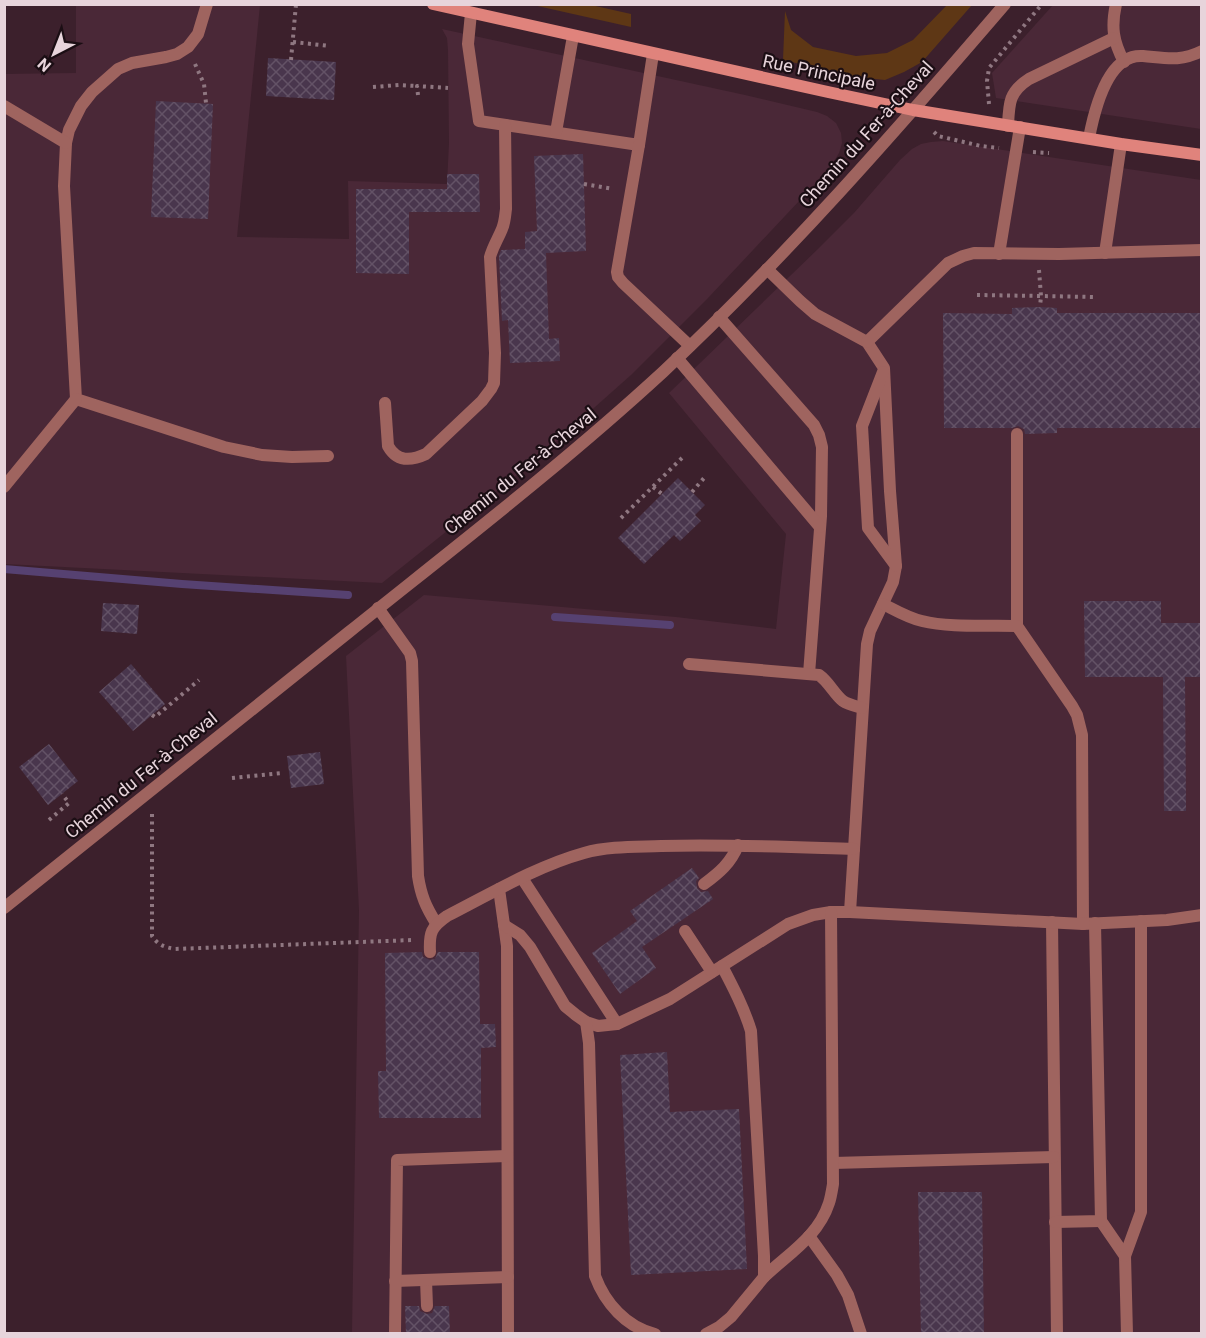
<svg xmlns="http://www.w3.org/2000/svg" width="1206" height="1338" font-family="Roboto,sans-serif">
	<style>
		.built { fill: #4a2837 }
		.grass { fill: #5e3715 }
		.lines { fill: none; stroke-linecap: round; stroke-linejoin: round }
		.stream { stroke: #564171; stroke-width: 8 }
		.building { fill: url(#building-cross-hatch) }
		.path { stroke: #8f7781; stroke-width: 4; stroke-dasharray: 3 4.5; stroke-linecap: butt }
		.service { stroke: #9f645f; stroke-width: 12 }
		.tertiary { stroke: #9f645f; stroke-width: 12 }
		.secondary { stroke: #e0837c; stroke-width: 12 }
		.labels { text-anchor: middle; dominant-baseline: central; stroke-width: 4.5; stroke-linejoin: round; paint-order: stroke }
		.street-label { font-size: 18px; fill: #e7d4db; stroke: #1b0e14 }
	</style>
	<defs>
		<pattern id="building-cross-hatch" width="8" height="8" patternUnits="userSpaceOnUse" patternTransform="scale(1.5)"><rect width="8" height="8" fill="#49364d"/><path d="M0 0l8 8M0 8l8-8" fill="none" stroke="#635266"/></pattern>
	</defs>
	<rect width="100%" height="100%" fill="#3c202c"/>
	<g class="built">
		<path d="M76 5H260L237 237 349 239 348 181 447 184 449 143 448 50 447 38 442 29 745 95 817 112 827 116 836 123 841 133 842 143 839 153 831 166 815 184 708 298 631 375 532 463 382 583 5 564 4 74 76 73Z"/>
		<path d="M1053 5H1201V129L996 98 992 73Z"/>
		<path d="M943 141 1201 180V1333H352L359 910 346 656 424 595 676 617 776 629 786 534 669 393 819 248 854 213 900 160 912 149 921 144 931 142Z"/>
	</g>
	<g class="grass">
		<path d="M948 4 972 5 922 62 904 72 885 80 856 77 783 60 785 11 791 30 813 47 856 56 887 53 913 40Z"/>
		<path d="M533 5H591L631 14V27Z"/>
	</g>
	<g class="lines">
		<g class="stream">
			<path d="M4 569 182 584 348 595"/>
			<path d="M555 617 670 625"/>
		</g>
	</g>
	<g class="building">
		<path d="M268 58 336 62 334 100 266 96Z"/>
		<path d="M156 101 213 104 208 219 151 217Z"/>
		<path d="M583 154 586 251 546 253 549 339 559 338 560 361 510 363 508 320 502 321 499 256 501 250 525 249V232L537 231 534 156Z"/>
		<path d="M447 174H479L480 212H409V274L356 273V189H447Z"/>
		<path d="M1040 307 1057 308V313H1202V428H1057V433L1025 434 1024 429 1018 426 1012 428H944L943 313 1012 314V308Z"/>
		<path d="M678 478 705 505 695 515 701 521 680 541 674 535 644 564 618 538Z"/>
		<path d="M1084 601H1161V623H1202V677H1185L1186 811H1164L1163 677H1085Z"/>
		<path d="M103 603 139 605 137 634 101 631Z"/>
		<path d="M131 664 165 704 133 731 99 692Z"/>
		<path d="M49 744 78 781 48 805 19 767Z"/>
		<path d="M320 752 324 784 291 788 287 756Z"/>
		<path d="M692 868 699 878 696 881 697 888 701 892 708 891 713 899 642 947 656 968 620 994 592 953 637 921 630 911Z"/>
		<path d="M422 952 423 957 430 960 435 959 438 952H479L480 1024H495L496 1047 481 1048V1118H379L378 1071H386L385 953Z"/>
		<path d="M667 1052 670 1112 739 1109 747 1269 631 1275 620 1055Z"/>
		<path d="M918 1192H982L984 1334H921Z"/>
		<path d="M405 1306H419L420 1311 427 1314 432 1313 435 1306H449L450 1334H406Z"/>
	</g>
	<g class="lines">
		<g class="path">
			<path d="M293 42 330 46"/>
			<path d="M291 60 296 4"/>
			<path d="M195 64 204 84 206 103"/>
			<path d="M373 87 399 85 417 86"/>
			<path d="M418 95 417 86 448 88"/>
			<path d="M989 104 987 81 989 68 1042 4"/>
			<path d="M934 132 938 136 981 146 999 148"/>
			<path d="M1033 152 1049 153"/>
			<path d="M584 184 613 189"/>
			<path d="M1039 270 1041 296 1095 297"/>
			<path d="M977 295 1041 296 1040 307"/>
			<path d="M653 487 662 494"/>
			<path d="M692 492 704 478"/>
			<path d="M621 518 684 456"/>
			<path d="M152 715 155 717 199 680"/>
			<path d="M232 778 282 773"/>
			<path d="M152 814V936C159 946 165 947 175 949L413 940"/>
			<path d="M49 820 69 803 62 794"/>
		</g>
		<g class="service">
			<path d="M207 4 198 34 188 47 177 54 166 57 132 63 118 69 92 92 81 106 69 130 66 143 64 186 76 399 224 447 262 455 292 457 328 456"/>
			<path d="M1116 4C1111 27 1113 41 1124 62"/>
			<path d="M471 13 468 44 479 121 639 145 653 54"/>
			<path d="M4 106 66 143"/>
			<path d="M1008 126C1009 103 1009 92 1029 79L1114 38"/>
			<path d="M556 132 573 36"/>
			<path d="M1089 138C1094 112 1107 53 1143 56 1166 58 1180 62 1202 51"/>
			<path d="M639 145 617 272 618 277 623 283 690 346"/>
			<path d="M1105 253 1121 144"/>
			<path d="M999 254 1020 127"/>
			<path d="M767 269 800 301 815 314 867 342 884 368 890 491 896 566 893 582 870 631 867 644 850 912"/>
			<path d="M719 317 814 425 819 435 822 447 821 516 809 674"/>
			<path d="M867 342 948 263 963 256 974 253 1059 254 1202 250"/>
			<path d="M677 358 820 527"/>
			<path d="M883 372 862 426 868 528 896 566"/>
			<path d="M385 403 388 446C397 462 411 461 426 454L482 401 491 389 494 383 495 353 490 257C493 246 498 239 502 229 505 222 505 216 506 209L505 125"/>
			<path d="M1017 434V626L1072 706 1077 715 1082 735 1083 924"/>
			<path d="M4 487 76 399"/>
			<path d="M883 604C895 610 908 618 922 621 950 628 987 625 1017 626"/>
			<path d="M378 608 410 653 412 661 418 876C421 896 426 907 436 923"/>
			<path d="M689 664 819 675C829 682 834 694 843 701 849 705 856 706 862 708"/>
			<path d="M522 878 617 1024"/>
			<path d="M704 884C719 873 731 863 738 845"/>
			<path d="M499 889 507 946 508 1334"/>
			<path d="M1052 922 1057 1334"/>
			<path d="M504 925 520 935 530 947 565 1006 576 1015 586 1022 598 1026 617 1024 670 999 788 924 813 915 831 912H850L1083 924 1167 920 1202 915"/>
			<path d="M685 931 712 972"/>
			<path d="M430 952C429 933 431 927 447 916 490 894 537 866 584 853 609 846 636 847 661 846 725 844 790 847 854 849"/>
			<path d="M586 1022 589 1043 595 1276C605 1303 626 1327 655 1334"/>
			<path d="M833 1163 1054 1157"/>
			<path d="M1101 1221 1125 1256 1127 1334"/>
			<path d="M1055 1222 1101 1221 1095 923"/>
			<path d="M809 1236 837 1275 848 1295 861 1334"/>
			<path d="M1125 1256 1141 1212V921"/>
			<path d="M764 1277C788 1254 818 1237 829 1203 831 1197 832 1190 833 1184L831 912"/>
			<path d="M426 1280 427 1306"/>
			<path d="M395 1281 508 1277"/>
			<path d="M395 1334 397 1160 507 1156"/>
			<path d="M706 1334 719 1327 731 1317 764 1277V1256L751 1031C744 1008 733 987 722 966"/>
		</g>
		<path class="tertiary" d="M4 908C120 816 234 723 349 632 455 547 563 464 663 372 785 258 896 131 1005 4"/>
		<path class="secondary" d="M433 4 828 92 913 110 1121 144 1202 155"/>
	</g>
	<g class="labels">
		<g class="street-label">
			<text transform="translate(819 72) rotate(12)">Rue Principale</text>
			<text transform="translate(866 134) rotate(-48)">Chemin du Fer-à-Cheval</text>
			<text transform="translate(520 471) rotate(-39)">Chemin du Fer-à-Cheval</text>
			<text transform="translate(141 775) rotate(-39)">Chemin du Fer-à-Cheval</text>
		</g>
	</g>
	<rect width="1206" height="1338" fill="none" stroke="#e7d4db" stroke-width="12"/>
	<g transform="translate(54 54) rotate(222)" stroke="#1b0e14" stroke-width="4.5" paint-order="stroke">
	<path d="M0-4.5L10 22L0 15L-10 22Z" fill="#e7d4db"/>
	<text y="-9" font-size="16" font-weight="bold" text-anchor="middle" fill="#e7d4db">N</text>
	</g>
</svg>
